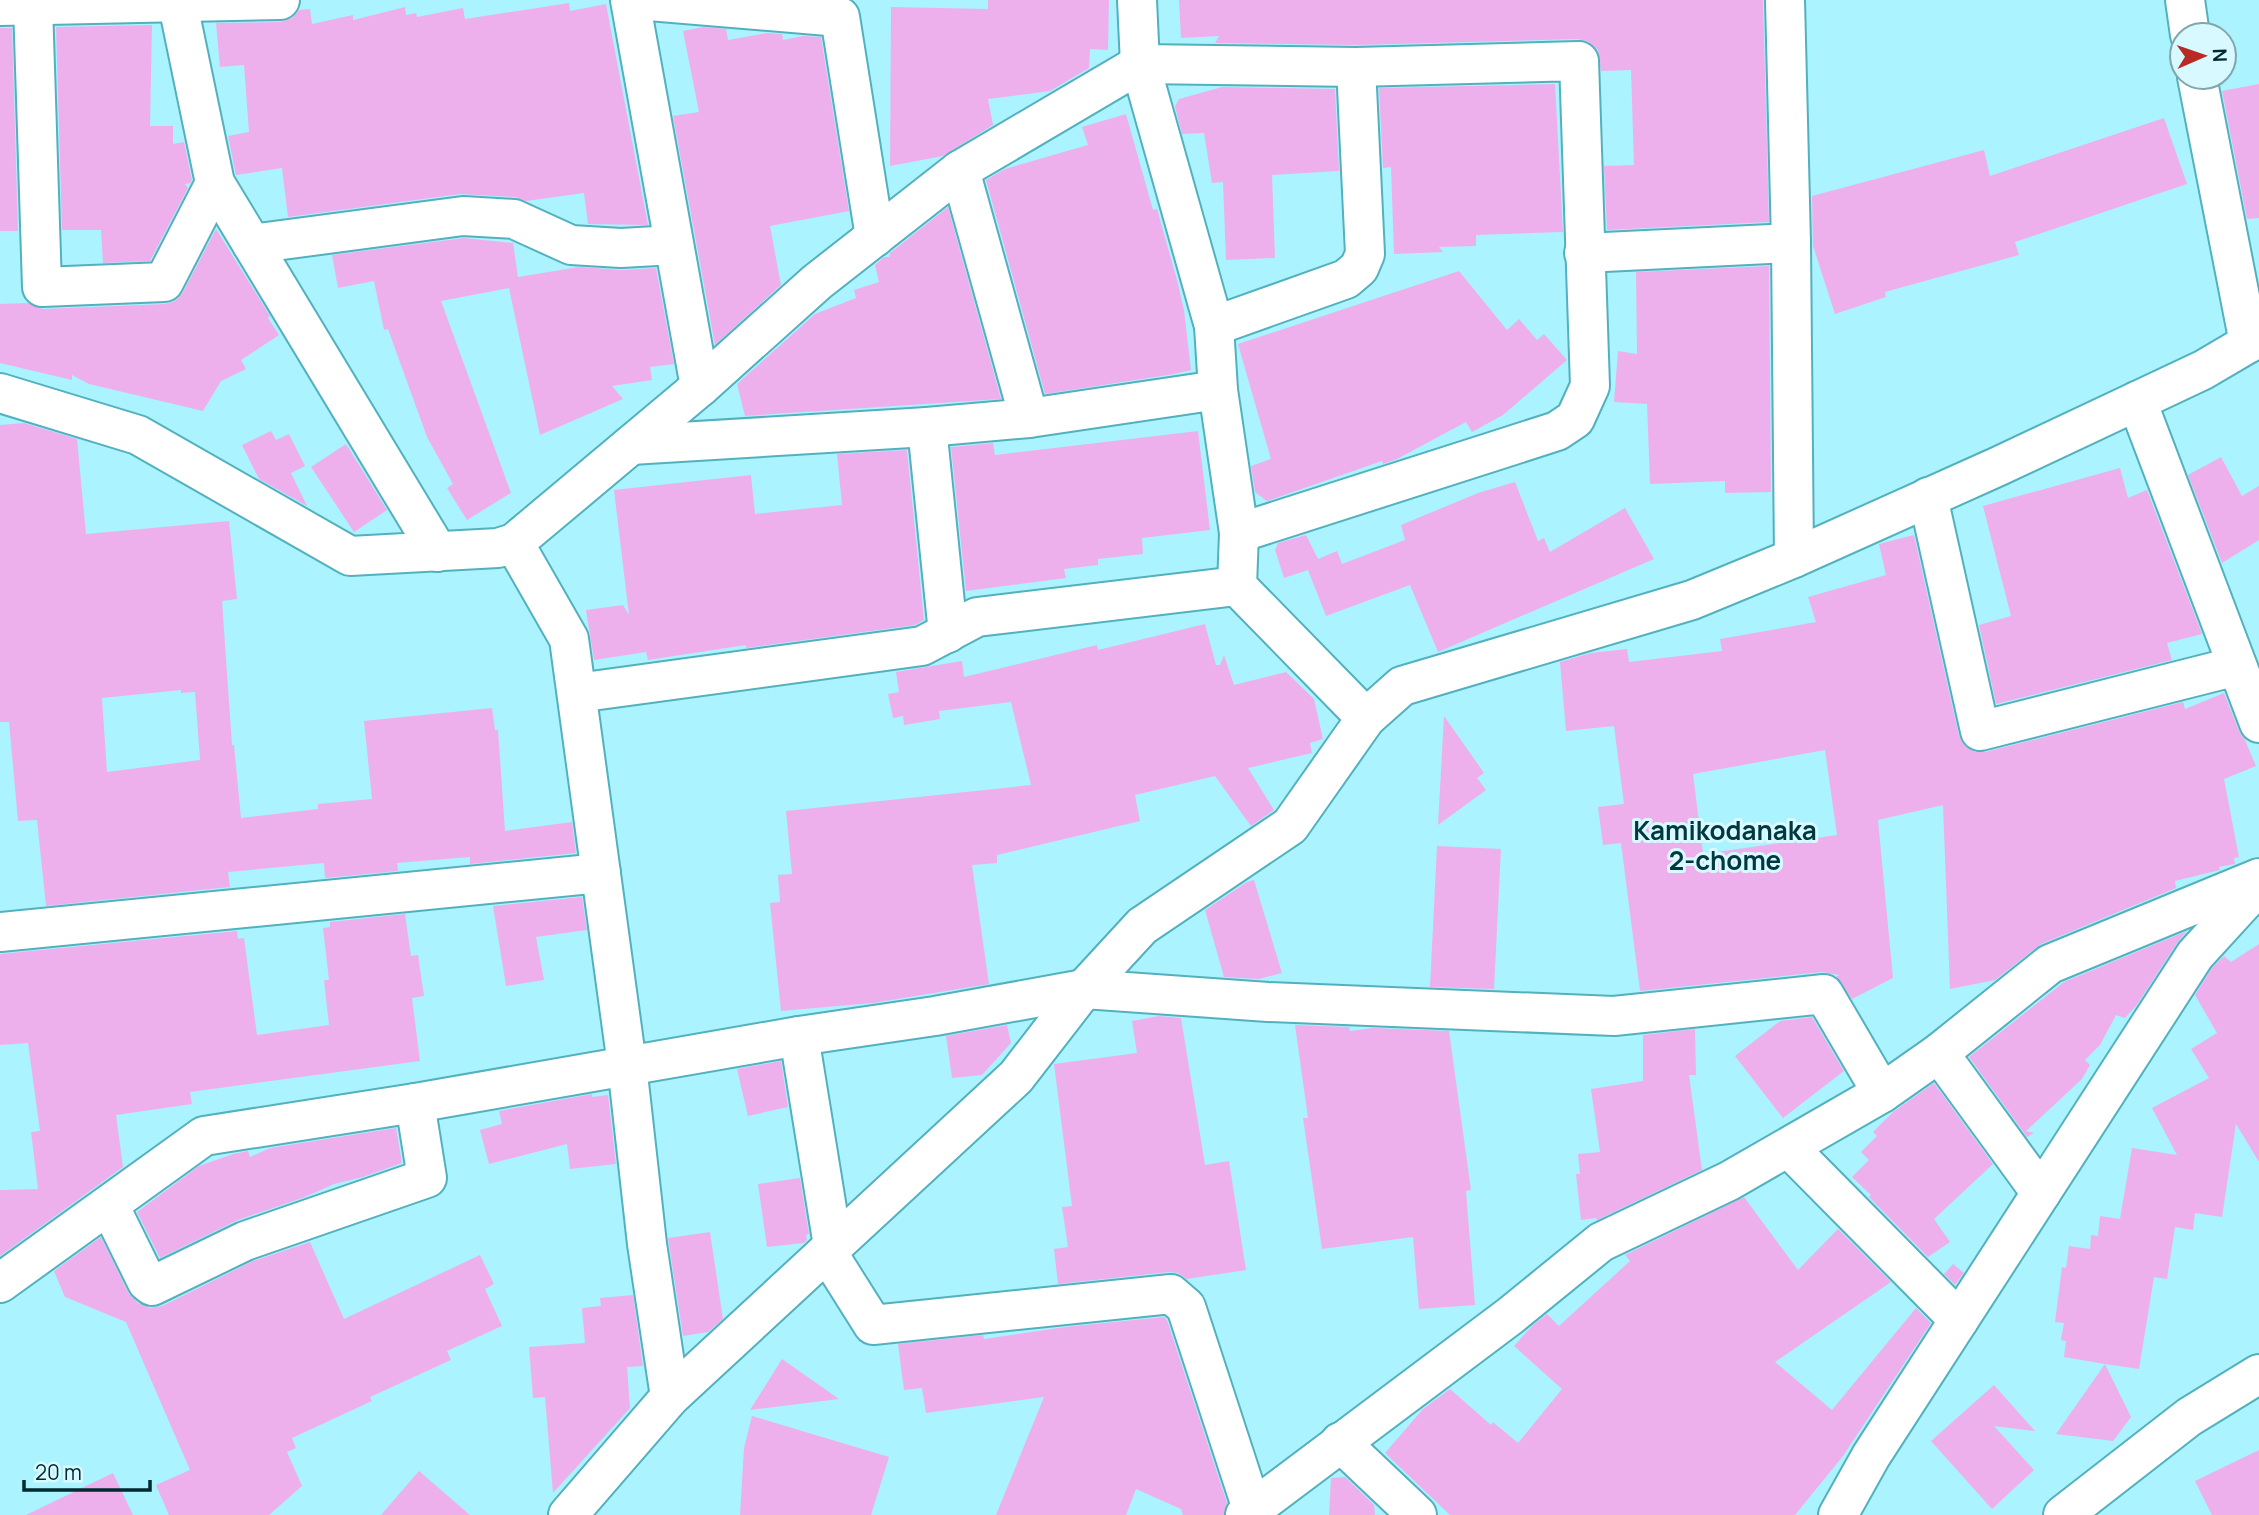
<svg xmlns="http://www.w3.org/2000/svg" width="2259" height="1515" font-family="Manrope,sans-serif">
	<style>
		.building { fill: #eeb0ec; fill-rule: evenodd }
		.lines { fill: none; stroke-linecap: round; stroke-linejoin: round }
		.minor-casing { stroke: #52b1be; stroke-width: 42 }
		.minor { stroke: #fff; stroke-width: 38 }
		.labels { text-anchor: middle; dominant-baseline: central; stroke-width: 6; stroke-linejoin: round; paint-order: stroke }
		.neighbourhood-label { font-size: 26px; font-weight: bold; fill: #00383f; stroke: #d7f9ff }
	</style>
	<rect width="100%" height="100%" fill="#abf3fe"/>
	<g class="building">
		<path d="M988 0H1109L1108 50 1090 49 1089 68 1050 91 988 99 993 125 943 156 890 166 891 7 988 9Z"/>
		<path d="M1179 0H1763L1769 222 1607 230 1604 166 1634 165 1631 70 1601 71 1598 50 1589 42 1578 39 1356 45 1215 43 1219 36 1181 38Z"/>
		<path d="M569 3 570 11 606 4 648 225 588 224 584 193 526 201 515 197 460 194 288 217 282 168 236 175 228 136 249 132 244 65 220 67 216 23 280 22 292 18 299 10 310 9 312 24 353 15V20L405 7 406 15 416 13 417 17 463 8 465 19Z"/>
		<path d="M152 25 150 126H173V144L184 142 192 180 191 183 185 184 188 188 150 261 103 263 101 230H62L56 27Z"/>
		<path d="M703 27 726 29 728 40 767 33 782 34 783 40 803 36 821 37 849 211 770 226 781 285 715 345 673 116 699 112 683 31Z"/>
		<path d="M0 28H12L18 231H0Z"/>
		<path d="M1555 84 1563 232 1476 235V246L1439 247 1443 252 1394 254 1391 167 1383 168 1379 88Z"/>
		<path d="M2259 84V218L2247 219 2222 91Z"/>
		<path d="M1222 87 1335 89 1339 171 1272 175 1275 258 1226 260 1223 182 1212 183 1204 133 1182 134 1175 106 1179 99Z"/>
		<path d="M1126 114 1153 210 1157 209 1177 280 1184 310 1191 370 1174 374 1045 394 986 180 1005 169 1088 145 1082 127Z"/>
		<path d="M2164 118 2187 184 2015 242 2019 255 1885 292 1886 297 1835 314 1813 246 1812 196 1984 150 1990 176Z"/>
		<path d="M948 207 1001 399 745 416 737 384 815 314 856 298 854 290 879 282 875 265 884 257H889L890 253Z"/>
		<path d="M216 229 270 316 268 318 279 335 241 360 246 369 221 381 203 411 89 384 72 375V380L0 363V304L28 303 43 309 165 304 175 301 183 292Z"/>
		<path d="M464 238 513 243 518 277 579 267 622 270 656 268 674 364 650 367 652 380 612 386 623 399 540 435 509 288 441 301 511 493 467 520 447 488 453 484 427 437 388 329 384 330 374 281 338 288 332 255Z"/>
		<path d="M1769 266 1771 492 1725 493V481L1650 484 1647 404 1614 402 1618 351 1637 354 1636 272Z"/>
		<path d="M1459 271 1507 330 1519 319 1537 340 1544 334 1567 360 1503 415 1472 432 1466 422 1397 459 1383 464 1382 461 1267 501 1255 492 1251 466 1271 459 1238 344Z"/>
		<path d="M24 423 77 439 86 534 229 521 237 599 222 601 232 745H234L241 818 318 809V804L372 799 364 721 492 708 495 730H498L505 831 572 822 576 853 470 864V857L397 863 398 871 325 878 324 863 228 872 230 887 46 906 37 820 18 821 9 722H0V425ZM181 690V693L195 692 200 760 107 772 102 698Z"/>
		<path d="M271 431 276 440 289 434 305 466 291 473 307 506 259 479 242 445Z"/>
		<path d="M1198 431 1210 530 1142 538 1143 554 1098 559V565L1064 569 1066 578 966 591 951 447 993 443 995 455Z"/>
		<path d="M346 444 387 510 354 532 311 467Z"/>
		<path d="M907 450 924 620 915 625 746 648V645L648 660 646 652 594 660 586 610 623 605 629 615 614 490 751 475 755 514 842 505 837 454Z"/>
		<path d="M2221 457 2242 496 2259 486V540L2222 563 2188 475Z"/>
		<path d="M2120 468 2128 498 2147 490 2202 634 2167 643 2172 660 1996 704 1979 625 2011 616 1983 506Z"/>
		<path d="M1515 482 1538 541 1544 538 1550 552 1625 508 1654 559 1438 652 1410 585 1326 616 1308 570 1284 578 1275 550 1278 543 1306 535 1318 559 1337 551 1342 564 1405 540 1401 525 1478 493Z"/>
		<path d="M1914 535 1959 736 1965 746 1975 752H1985L2183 702 2185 709 2224 693 2239 731 2245 740 2256 766 2224 779 2239 857 2234 858 2235 864 2219 867 2220 870 2175 881 2176 888 2041 944 1995 980 1950 989 1943 805 1878 820 1893 978 1852 999 1836 977 1839 975 1822 972 1640 991 1621 843 1603 845 1598 807 1624 804 1614 726 1566 731 1560 662 1591 653 1627 649 1629 662 1722 651 1720 639 1816 622 1808 597 1886 575 1879 544ZM1825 750 1837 835 1703 854 1693 774Z"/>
		<path d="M1205 624 1216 665H1220L1224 655 1234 685 1286 672 1314 699 1323 739 1310 743 1312 753 1248 768 1274 810 1251 826 1215 776 1135 795 1140 821 997 855V863L972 865 989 984 873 1003 781 1011 770 903 780 902 778 875 792 874 786 811 1031 785 1011 702 939 711 940 719 904 725 903 716 893 718 888 694 899 692 896 672 962 661 964 677 1097 645 1098 650Z"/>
		<path d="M1444 716 1484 773 1477 778 1486 790 1438 825Z"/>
		<path d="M1437 846 1501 849 1494 989 1430 987Z"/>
		<path d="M1254 880 1282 973 1259 979 1224 977 1205 910 1247 882Z"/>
		<path d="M582 897 587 930 536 937 544 980 506 986 493 906Z"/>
		<path d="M405 914 411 956 418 955 424 996 412 998 420 1061 190 1092 192 1104 116 1115 123 1167 0 1256V1190L38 1189 31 1132 40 1131 28 1043 0 1045V954L237 931 238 939 244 938 257 1035 329 1025 324 980H329L323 928 330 927V922Z"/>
		<path d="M2187 931 2177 943 2136 1006 2125 1018 2116 1015 2100 1045 2085 1060 2090 1065 2082 1079 2026 1131 2034 1133 2027 1137 1969 1057 2064 982Z"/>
		<path d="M2259 944V1162L2236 1124 2222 1217 2195 1213 2193 1230 2175 1227 2167 1279 2154 1277 2139 1369 2105 1364 2131 1417 2113 1441 2056 1434 2105 1364 2064 1357 2066 1341 2061 1340 2064 1323 2055 1322 2062 1267 2066 1268 2069 1246 2090 1249 2091 1235 2098 1236 2100 1216 2120 1219 2132 1148 2177 1155 2152 1108 2209 1078 2191 1049 2217 1033 2195 995 2212 968 2224 956 2231 962Z"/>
		<path d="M1159 1016 1181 1018 1205 1165 1229 1161 1246 1270 1187 1279 1178 1273 1169 1272 1058 1284 1054 1249 1068 1247 1062 1207 1072 1206 1054 1064 1137 1053 1132 1021Z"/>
		<path d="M1812 1017 1844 1071 1783 1118 1735 1056 1780 1021Z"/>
		<path d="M1007 1025 1011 1043 982 1075 952 1078 946 1036Z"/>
		<path d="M1295 1025 1349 1027 1350 1031 1373 1028 1449 1031 1471 1190 1466 1191 1475 1305 1419 1309 1413 1237 1322 1249 1303 1118H1308Z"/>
		<path d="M1695 1029 1696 1075H1689L1702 1170 1597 1220 1596 1218 1581 1220 1576 1174H1580L1578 1154 1600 1152 1591 1089 1643 1081V1035Z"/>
		<path d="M781 1061 788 1107 748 1116 737 1069Z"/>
		<path d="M1934 1083 1993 1164 1934 1219 1950 1242 1928 1257 1869 1197 1871 1195 1852 1177 1869 1160 1861 1152 1877 1136 1873 1132 1893 1112Z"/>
		<path d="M592 1094V1097L608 1095 616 1164 570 1169 567 1144 489 1164 480 1130 502 1124 499 1111Z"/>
		<path d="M396 1128 402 1163 363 1177 334 1184 305 1197 238 1220 160 1258 137 1212 199 1166 233 1154 248 1151 250 1157 270 1148Z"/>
		<path d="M800 1178 809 1234 806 1235 807 1240 804 1243 767 1247 758 1184Z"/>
		<path d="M1744 1197 1798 1270 1838 1229 1891 1282 1775 1362 1832 1410 1916 1308 1931 1323 1843 1456 1795 1515H1450L1385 1453 1423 1409 1450 1389 1491 1425 1493 1422 1518 1443 1562 1389 1514 1346 1532 1326 1547 1314 1559 1326 1630 1261 1625 1255Z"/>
		<path d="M710 1232 723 1319 708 1332 683 1336 668 1238Z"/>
		<path d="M101 1237 128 1292 138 1303 150 1308 162 1306 253 1261 310 1242 344 1319 480 1255 494 1284 485 1289 502 1326 447 1351 451 1360 370 1397 372 1401 292 1438 296 1448 287 1452 302 1486 269 1515H169L156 1485 190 1470 126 1322 65 1297 54 1271Z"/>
		<path d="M1953 1264 1964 1273 1955 1285 1944 1274Z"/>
		<path d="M633 1295 643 1366 627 1367 630 1408 553 1493 545 1397 533 1398 529 1347 585 1343 582 1308 601 1306 600 1298Z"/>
		<path d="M1164 1317 1167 1320 1227 1503 1224 1515H1183L1181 1509 1136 1489 1126 1515H996L1044 1397 926 1413 922 1388 904 1390 898 1344 983 1335 984 1339 1065 1327Z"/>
		<path d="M782 1359 839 1399 750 1410Z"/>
		<path d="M1994 1385 2035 1431 1994 1426 2034 1470 1992 1509 1931 1441Z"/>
		<path d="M752 1416 889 1457 871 1515H740L744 1448Z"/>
		<path d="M2259 1450V1515H2212L2195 1481Z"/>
		<path d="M419 1471 470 1515H381Z"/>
		<path d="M113 1473 133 1515H26Z"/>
		<path d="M1345 1477 1374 1505 1375 1515H1329L1331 1478Z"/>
	</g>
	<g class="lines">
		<g class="minor-casing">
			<g id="minor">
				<path d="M177 0 215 183 438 552"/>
				<path d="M630 0 700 387"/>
				<path d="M637 0 840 17 875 237"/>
				<path d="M1137 0 1140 64 1214 326 1218 390 1239 533 1237 586 1366 718"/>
				<path d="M1785 0 1791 243 1794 558"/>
				<path d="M2185 0 2190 35"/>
				<path d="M33 5 42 287 164 282 215 183"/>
				<path d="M0 6 280 0"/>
				<path d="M2197 77 2249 343"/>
				<path d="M960 170 1029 418"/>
				<path d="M252 244 463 216 514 219 571 245 621 248 674 245"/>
				<path d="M1584 253 1791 243"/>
				<path d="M1214 326 1346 279 1359 268 1365 254 1356 67"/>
				<path d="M0 393 138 435 350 556 498 548 514 543 700 387 817 282 960 170 1140 64 1356 67 1579 61 1590 386 1575 419 1557 431 1239 533"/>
				<path d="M2137 401 2259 723"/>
				<path d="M927 427 948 633"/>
				<path d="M631 445 927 427 1029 418 1218 390"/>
				<path d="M1928 497 1980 731 2237 666"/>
				<path d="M514 543 569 639 627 1065 647 1244 670 1397"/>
				<path d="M577 693 922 646 977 617 1237 586"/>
				<path d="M0 932 601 873"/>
				<path d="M799 1036 833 1246"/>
				<path d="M1939 1053 2041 1193"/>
				<path d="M1789 1148 1959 1320"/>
				<path d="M109 1205 147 1282 152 1286 245 1241 427 1178 415 1103"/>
				<path d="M827 1252 873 1325 1171 1294 1186 1307 1252 1509"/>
				<path d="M0 1283 204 1136 415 1103 799 1036 935 1016 1084 989 1268 1002 1614 1016 1824 994 1882 1093"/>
				<path d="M1340 1442 1417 1515"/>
				<path d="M568 1515 670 1397 1016 1077 1084 989 1142 926 1290 826 1366 718 1402 686 1692 600 1794 558 1999 466 2203 370 2259 337"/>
				<path d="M1245 1515 1510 1316 1601 1242 1729 1181 1882 1093 1939 1053 2050 964 2259 878"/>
				<path d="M1838 1515 1871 1456 2195 955 2259 885"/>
				<path d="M2063 1515 2189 1417 2259 1374"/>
			</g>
		</g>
		<use href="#minor" class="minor"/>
	</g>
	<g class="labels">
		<g class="neighbourhood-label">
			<text x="1725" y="830">Kamikodanaka<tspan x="1725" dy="30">2-chome</tspan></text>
		</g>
	</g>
	<g transform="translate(2203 56) rotate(88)"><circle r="33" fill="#d7f9ff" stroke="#81a6ac" stroke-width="2"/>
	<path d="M0-5L12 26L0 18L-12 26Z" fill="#b92a25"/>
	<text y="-10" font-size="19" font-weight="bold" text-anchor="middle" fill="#002a30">N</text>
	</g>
	<path d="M24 1480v10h126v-10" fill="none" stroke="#002a30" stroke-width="3.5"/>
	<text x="35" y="1480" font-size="21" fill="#002a30" stroke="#d7f9ff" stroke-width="5" paint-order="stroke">20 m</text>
</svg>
